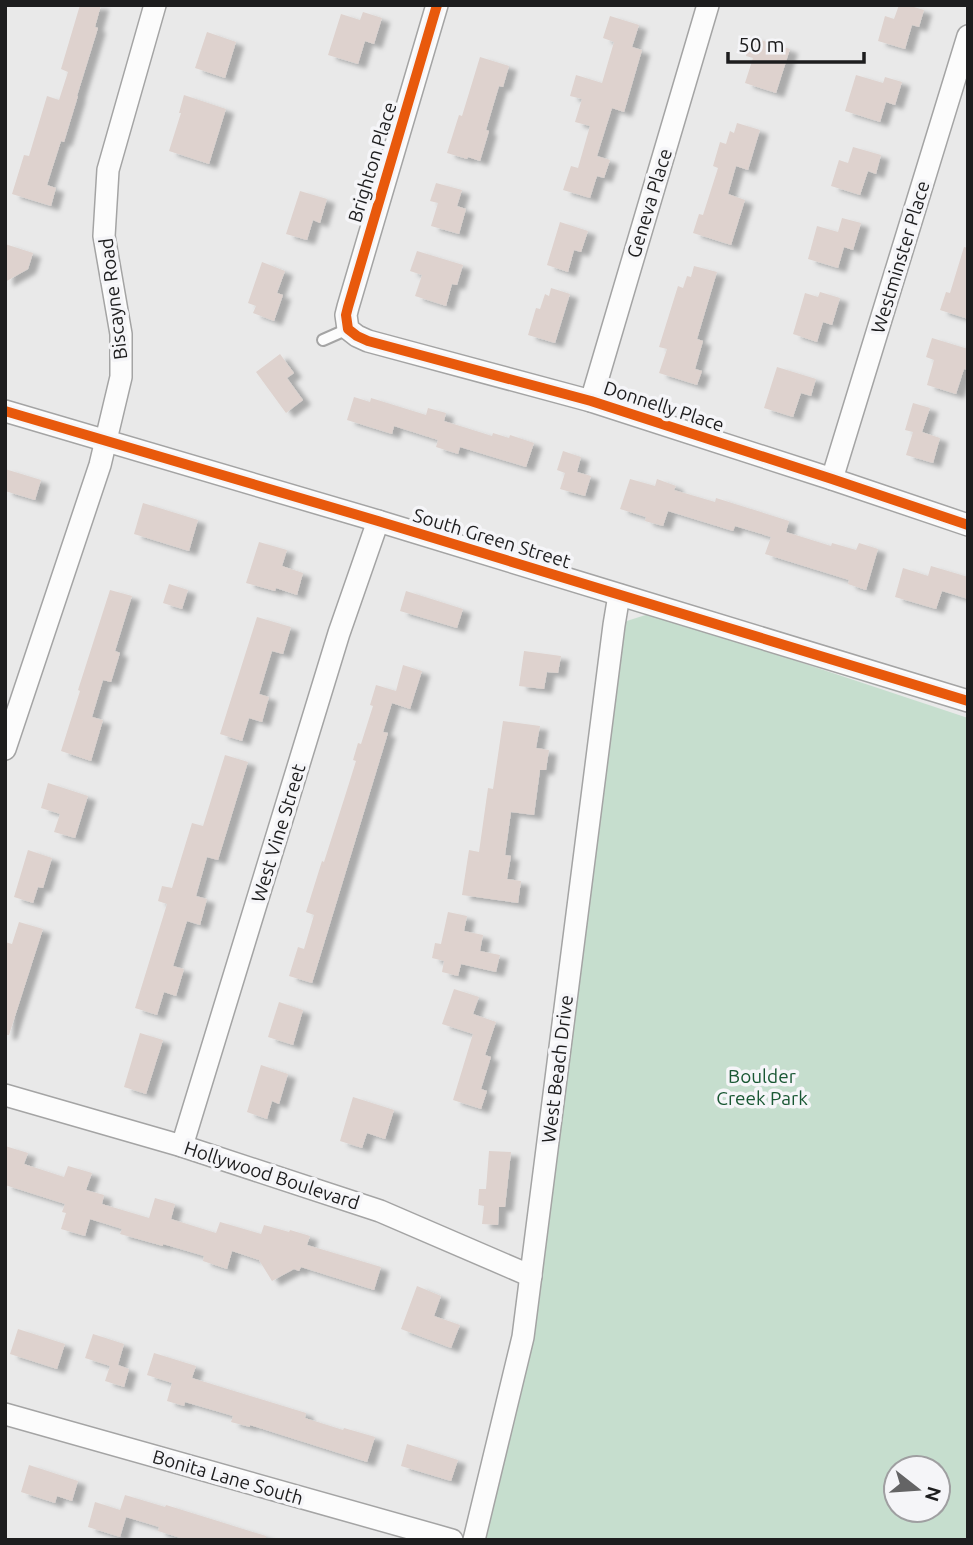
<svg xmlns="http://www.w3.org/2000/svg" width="973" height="1545" font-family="Ubuntu,sans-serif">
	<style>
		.green { fill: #c6dece; fill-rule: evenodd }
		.building { fill: #ded2ce; filter: url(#shadow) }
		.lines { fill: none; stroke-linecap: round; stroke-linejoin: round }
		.lane-casing { stroke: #a4a4a4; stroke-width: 14 }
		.street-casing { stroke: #a4a4a4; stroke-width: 24 }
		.lane { stroke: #fcfcfc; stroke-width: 10 }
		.street { stroke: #fcfcfc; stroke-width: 21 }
		.cycleway-casing { stroke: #f5f5f8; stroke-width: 15 }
		.cycleway { stroke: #e8590c; stroke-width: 10 }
		.labels { text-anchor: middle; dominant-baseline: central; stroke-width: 7; stroke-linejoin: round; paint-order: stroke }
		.street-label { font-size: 19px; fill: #1d1d1e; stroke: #f5f5f8 }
		.park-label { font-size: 19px; fill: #195733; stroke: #f5f5f8 }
	</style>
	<defs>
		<filter id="shadow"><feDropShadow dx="8" dy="4.5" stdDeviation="2" flood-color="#0004"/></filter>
	</defs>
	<rect width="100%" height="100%" fill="#e9e9e9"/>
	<path class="green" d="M652 613 968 718V1540H481L523 1337 614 625ZM896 1468H938V1510H896Z"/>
	<g class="building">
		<path d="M80 5H101L95 27 98 28 77 96H78L64 142 61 141 47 185 56 188 51 206 12 194 24 155 29 156 47 96 59 100 68 72 61 69Z"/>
		<path d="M899 5H907L924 10 919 27 912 25 905 49 878 41 885 16 894 19Z"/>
		<path d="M363 12 382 18 374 44 365 41 358 64 328 55 341 14 360 20Z"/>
		<path d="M610 16 639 25 632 47 642 50 624 112 612 108 597 156 610 160 604 178 597 176 590 198 563 190 571 166 578 168 590 126 575 122 582 99 570 96 576 75 602 83 614 42 603 38Z"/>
		<path d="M207 32 236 42 225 78 195 68Z"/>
		<path d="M751 37 790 49 776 93 745 83 753 58 746 56Z"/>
		<path d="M480 57 509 66 503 87 499 86 486 130 489 131 480 161 468 157 467 159 447 153 459 115 462 116Z"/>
		<path d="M856 75 883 83 885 77 902 82 895 105 886 102 880 122 845 111Z"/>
		<path d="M184 95 226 109 209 164 169 151 181 113H179Z"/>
		<path d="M737 123 760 130 748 170 736 166 728 194 745 200 731 245 693 233 699 214 703 215 718 168 713 166 720 142 726 144 730 131 734 133Z"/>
		<path d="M853 147 881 155 876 174 868 171 860 195 831 186 839 160 848 163Z"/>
		<path d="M436 183 462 190 457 206 466 209 459 234 431 226 438 203 430 201Z"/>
		<path d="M300 191 327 199 320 223 313 220 307 240 286 234Z"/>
		<path d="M842 218 861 223 853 250 844 247 838 268 808 259 817 226 838 232Z"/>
		<path d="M560 222 588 231 581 252 574 250 568 272 547 265Z"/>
		<path d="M5 244 33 253 28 269 5 282Z"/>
		<path d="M964 247 968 248V319L940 310 946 292 950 293Z"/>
		<path d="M417 251 463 265 457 285 452 284 446 306 415 296 422 275 410 271Z"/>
		<path d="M262 262 285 271 277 293 283 295 274 321 253 313 256 306 248 303Z"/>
		<path d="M694 266 717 272 697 339 703 341 695 369 702 371 697 385 659 373 667 349 659 347 678 286 683 288 687 276 691 277Z"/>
		<path d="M551 288 570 294 555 343 528 335 536 308 540 309 545 294 549 296Z"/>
		<path d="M820 292 840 298 832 325 823 322 817 342 793 334 805 293 818 297Z"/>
		<path d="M932 338 968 349V370L964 369 956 394 927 385 934 360 926 357Z"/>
		<path d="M280 354 294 373 287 378 303 400 286 413 256 372Z"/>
		<path d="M777 367 816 379 811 396 801 393 793 417 764 408Z"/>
		<path d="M354 397 370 402 371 398 426 415 428 408 446 413 444 421 492 436 493 433 509 438 510 435 534 443 526 467 460 447 458 454 436 447 438 440 394 426 392 434 347 420Z"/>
		<path d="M913 403 930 408 922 432 940 438 933 463 906 455 913 432 905 430Z"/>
		<path d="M563 451 581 457 577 472 591 476 585 496 560 489 565 473 557 470Z"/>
		<path d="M5 469 41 480 35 500 5 491Z"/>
		<path d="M630 479 655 486 657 479 676 486 674 490 715 502 716 498 789 521 786 532 831 546 832 543 856 550 859 543 878 549 866 590 848 584 849 580 765 554 771 537 735 526 733 531 668 511 663 526 645 521 646 517 620 509Z"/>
		<path d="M143 503 198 520 189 551 134 534Z"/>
		<path d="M259 542 287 550 282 566 303 573 297 595 276 588 275 591 246 583Z"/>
		<path d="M931 566 968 577V599L942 591 936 609 895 597 903 568 928 576Z"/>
		<path d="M169 584 188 590 182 609 163 603Z"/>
		<path d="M110 590 132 596 115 651 120 653 111 682 103 680 92 717 103 720 91 761 61 751 80 691 78 690Z"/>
		<path d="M406 591 463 609 457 628 400 611Z"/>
		<path d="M257 617 291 627 283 654 272 651 259 694 269 697 262 722 249 718 242 741 220 734Z"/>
		<path d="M524 651 561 656 558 673 547 672 544 689 519 686Z"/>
		<path d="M403 665 422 671 410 709 392 703 383 732 388 733 312 983 289 976 298 947 304 949 314 915 306 912 322 861 324 862 346 793 356 761 353 760 358 743 361 744 373 706 370 705 376 685 396 691Z"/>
		<path d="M503 721 540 726 536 748 549 750 546 770H540L534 815 511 812 505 855 511 856 507 879 521 881 518 903 462 895 469 850 479 852 488 788 493 789Z"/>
		<path d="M225 755 248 762 218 860 207 857 196 896 207 899 200 925 187 921 173 966 184 969 176 996 164 992 157 1015 135 1008 167 904 158 901 162 886 172 888 192 823 203 826Z"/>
		<path d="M48 783 88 796 75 838 54 832 60 814 41 808Z"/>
		<path d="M28 850 52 858 43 888 38 887 33 903 14 897Z"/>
		<path d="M448 912 467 916 464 931 483 935 480 951 500 955 496 972 461 964 458 976 442 972 444 961 432 958 435 943 441 944Z"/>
		<path d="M19 922 43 929 9 1035H5V942L12 944Z"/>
		<path d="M454 989 479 997 473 1014 496 1022 485 1055 491 1057 481 1089 487 1091 481 1109 453 1100 473 1034 442 1024Z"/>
		<path d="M279 1002 303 1010 293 1045 268 1037Z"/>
		<path d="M140 1033 163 1040 146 1094 124 1087Z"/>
		<path d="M261 1065 288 1074 279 1104 272 1101 267 1119 247 1112Z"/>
		<path d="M353 1097 394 1110 385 1139 367 1133 362 1148 340 1141Z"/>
		<path d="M5 1146 28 1153 24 1164 64 1177 68 1166 92 1173 86 1190 104 1195 102 1204 149 1218 155 1198 175 1204 171 1219 216 1233 220 1222 261 1234 264 1225 289 1232 290 1230 310 1236 307 1245 381 1267 374 1290 301 1267 299 1271 294 1269 272 1281 259 1260 232 1251 227 1269 203 1261 204 1256 163 1244V1246L120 1234 122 1229 90 1219 85 1236 61 1229 66 1213 62 1212 65 1204 5 1185Z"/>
		<path d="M489 1151 511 1152 505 1207H499L498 1225 482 1224 484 1206 478 1205 479 1189H486Z"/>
		<path d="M417 1286 441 1296 434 1316 460 1325 451 1348 401 1329Z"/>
		<path d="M18 1329 65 1344 57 1369 10 1354Z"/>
		<path d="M93 1334 124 1344 118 1365 129 1369 124 1387 105 1381 110 1366 85 1358Z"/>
		<path d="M154 1353 196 1366 192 1378 306 1413 305 1418 343 1430 344 1428 375 1437 367 1462 250 1425V1427L231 1422 233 1416 185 1402 184 1406 167 1401 172 1383 147 1375Z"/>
		<path d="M407 1444 458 1460 451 1481 401 1466Z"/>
		<path d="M29 1465 78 1481 72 1501 57 1496 55 1503 21 1492Z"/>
		<path d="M125 1495 165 1507 166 1505 266 1536V1540H187L158 1531 159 1527 126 1517 120 1537 88 1527 95 1502 120 1510Z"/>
	</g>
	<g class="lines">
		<g class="lane-casing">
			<path id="lane" d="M323 340 348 329"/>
		</g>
		<g class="street-casing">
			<g id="street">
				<path d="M437 5 348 307 346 315 348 329 357 336 368 341 591 401 832 479 968 525"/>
				<path d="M591 401 708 5"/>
				<path d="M5 411 378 521 968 701"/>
				<path d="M832 479 968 36"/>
				<path d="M5 749 100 465 121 377V334L104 236 108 170 155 5"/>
				<path d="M5 1095 182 1146 380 1211 531 1276"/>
				<path d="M182 1146 339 633 378 521"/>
				<path d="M5 1414 452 1540"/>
				<path d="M474 1540 523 1337 614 625 619 595"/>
			</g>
		</g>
		<use href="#lane" class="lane"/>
		<use href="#street" class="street"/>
		<g class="cycleway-casing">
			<g id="cycleway">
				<path d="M437 5 348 307 346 315 348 329 357 336 368 341 591 401 832 479 968 525"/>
				<path d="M5 411 378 521 968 701"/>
			</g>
		</g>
		<use href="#cycleway" class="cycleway"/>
	</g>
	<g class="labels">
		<g class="street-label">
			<text transform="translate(372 162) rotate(-73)">Brighton Place</text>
			<text transform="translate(649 203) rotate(-73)">Geneva Place</text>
			<text transform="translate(900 257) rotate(-73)">Westminster Place</text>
			<text transform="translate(113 299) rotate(-97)">Biscayne Road</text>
			<text transform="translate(664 406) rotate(18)">Donnelly Place</text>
			<text transform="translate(492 538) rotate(17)">South Green Street</text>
			<text transform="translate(278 833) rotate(-73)">West Vine Street</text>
			<text transform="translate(557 1069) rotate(-83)">West Beach Drive</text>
			<text transform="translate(272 1175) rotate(18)">Hollywood Boulevard</text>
			<text transform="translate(228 1477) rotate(16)">Bonita Lane South</text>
		</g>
		<g class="park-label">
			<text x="762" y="1076">Boulder<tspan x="762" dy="22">Creek Park</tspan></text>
		</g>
	</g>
	<rect width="973" height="1545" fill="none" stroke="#1d1d1e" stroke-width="14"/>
	<g transform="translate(917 1489) rotate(107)"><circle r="33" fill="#f5f5f8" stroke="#9f9fa1" stroke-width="2"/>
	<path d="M0-5L12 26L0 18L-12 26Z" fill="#646465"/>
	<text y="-10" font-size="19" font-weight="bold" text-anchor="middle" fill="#1d1d1e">N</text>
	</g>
	<path d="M728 52v10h136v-10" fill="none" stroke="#1d1d1e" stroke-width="3.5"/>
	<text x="738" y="52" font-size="21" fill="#1d1d1e" stroke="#f5f5f8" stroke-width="5" paint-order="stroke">50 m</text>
</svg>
